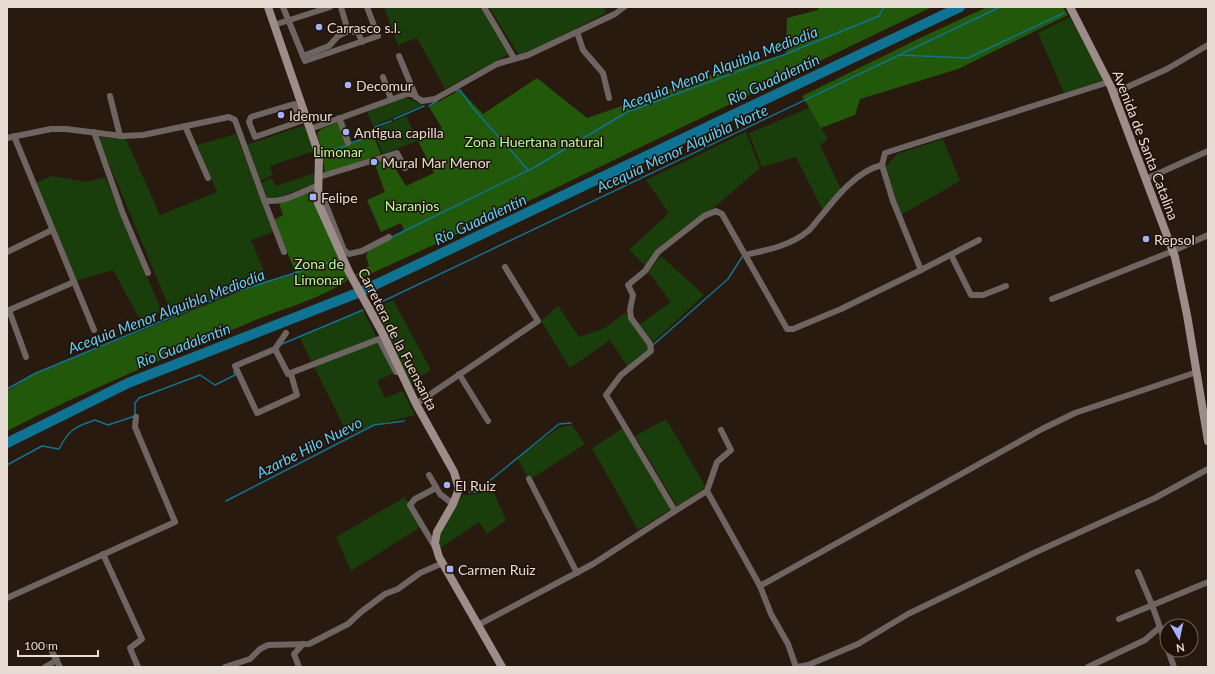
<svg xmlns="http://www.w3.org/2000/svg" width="1215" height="674" font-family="Lato,sans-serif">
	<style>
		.green { fill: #1a3d0c }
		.forest { fill: #22580a }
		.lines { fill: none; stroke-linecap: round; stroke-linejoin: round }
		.stream { stroke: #0f7493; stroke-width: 1.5 }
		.river { stroke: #0f7493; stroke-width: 10 }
		.minor { stroke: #6e6462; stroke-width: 6 }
		.secondary { stroke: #9d8c89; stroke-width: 8 }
		.poi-dot { fill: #a3b2fd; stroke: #1f1107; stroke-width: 1.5 }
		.labels { text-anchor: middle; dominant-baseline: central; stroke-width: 3; stroke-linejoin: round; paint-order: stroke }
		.poi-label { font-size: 14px; fill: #e7ddd5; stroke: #1f1107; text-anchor: start }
		.park-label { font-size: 14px; fill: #b0fc98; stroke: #1f1107 }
		.street-label { font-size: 14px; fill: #e7ddd5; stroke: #1f1107 }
		.water-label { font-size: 15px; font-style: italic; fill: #5dd1fb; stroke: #1f1107 }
	</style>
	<rect width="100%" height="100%" fill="#281a0f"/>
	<g class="green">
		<path d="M384 7H481L511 53 445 89 417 38 398 45Z"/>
		<path d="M489 7H604L606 13 520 57Z"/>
		<path d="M1070 17 1104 81 1064 93 1038 33Z"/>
		<path d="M405 97 423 105 373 126 367 112Z"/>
		<path d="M809 108 828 139 820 145 841 189 823 211 796 157 762 167 749 133Z"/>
		<path d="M406 116 418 141 383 154 372 130Z"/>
		<path d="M305 125 314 151 270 166 273 175 260 181 246 145Z"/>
		<path d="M746 132 760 168 646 266 629 250 669 213 646 180Z"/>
		<path d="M236 134 273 232 251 240 268 281 171 312 98 137 126 139 160 215 217 192 197 145Z"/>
		<path d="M943 139 960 181 901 215 885 167 897 154Z"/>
		<path d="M315 173 316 183 275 199 265 197 261 183 271 178 276 186Z"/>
		<path d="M52 176 86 182 105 177 162 312 140 320 113 270 76 281 35 183Z"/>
		<path d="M661 256 704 295 653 342 639 325 671 302 648 272Z"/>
		<path d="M393 300 431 370 411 383 374 309Z"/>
		<path d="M558 306 579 337 605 328 625 313 650 344 651 351 629 369 610 340 570 368 541 321Z"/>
		<path d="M363 310 394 373 377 381 385 398 403 391 415 415 374 425 348 435 299 336Z"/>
		<path d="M666 419 706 487 677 506 635 436Z"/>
		<path d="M572 425 585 444 534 477 529 479 517 458 560 427Z"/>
		<path d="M623 428 671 509 638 530 592 448Z"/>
		<path d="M488 491 494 493 506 520 487 534 479 522 439 549C439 527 452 512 463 495L476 494Z"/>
		<path d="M405 497 422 526 351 571 336 537Z"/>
	</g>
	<g class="forest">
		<path d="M818 7H932L508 211 359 279 356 274 369 266 366 256 369 249 404 230 401 223 381 232 367 200 385 192 374 162 387 155 406 186 434 173 418 141 442 128 429 107 460 90 483 114 537 78 587 118 709 76 786 54 787 18 818 10Z"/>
		<path d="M987 7H1063L1068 15 958 69 860 99 855 115 821 128 802 96 922 37Z"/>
		<path d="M344 120 352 143 373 135 381 154 325 174 322 151 317 134 321 129Z"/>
		<path d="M314 190 316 206 348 280C319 300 283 308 251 322 169 357 86 390 7 431V391L36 373 256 285 296 274 274 220 283 215 278 200Z"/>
	</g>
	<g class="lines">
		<g class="stream">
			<path d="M7 8 8 7"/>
			<path d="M900 55 968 58 1064 13"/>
			<path d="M456 91 460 90 473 108 528 170"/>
			<path d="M429 106 437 101"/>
			<path d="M394 119 424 106"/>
			<path d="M351 143 374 135 371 131 375 127 391 121"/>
			<path d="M325 153 348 145"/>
			<path d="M390 238 535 167 627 112 786 54 879 16 884 7"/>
			<path d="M373 306 1000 7"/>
			<path d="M282 344 363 310"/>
			<path d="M653 345 728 279 742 257"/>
			<path d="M7 389 36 373 225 295 336 260"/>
			<path d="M7 465 42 446 59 449C69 430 74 427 95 420L108 425 135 416V403L139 398 200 375 215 385 235 375 234 371"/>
			<path d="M469 492H476L559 424 571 423"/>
			<path d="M226 501 374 425 404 421"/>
		</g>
		<path class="river" d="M7 443 128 383 360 292 960 7"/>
		<g class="minor">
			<path d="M283 7 303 56 329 46 338 36 348 31 341 7"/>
			<path d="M484 7 514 58"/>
			<path d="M274 25 330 7"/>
			<path d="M348 31 358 32 362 42"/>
			<path d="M577 32 583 50 603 73 609 98"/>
			<path d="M303 56 305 61 378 36 367 7"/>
			<path d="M399 56 416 97"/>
			<path d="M383 77 391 99"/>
			<path d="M1114 93 1167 69 1208 45"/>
			<path d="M110 96 120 136"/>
			<path d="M339 118 348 143"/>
			<path d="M301 121 294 104 251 117 249 122 255 137 301 121 306 119"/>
			<path d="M185 126 208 178"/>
			<path d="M310 129 407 94H412L422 101 435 99 497 64 528 55 615 14 624 7"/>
			<path d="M94 132 123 214 148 273"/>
			<path d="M14 136 94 330"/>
			<path d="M7 138 51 129H66L122 136 143 135 229 117 235 120 264 200C281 205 303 191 319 185"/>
			<path d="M319 177 397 153 405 168"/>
			<path d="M1146 179 1208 151"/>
			<path d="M318 198 324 200 344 250 349 254 362 251 389 237"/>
			<path d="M264 200 284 252"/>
			<path d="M979 240 921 270 893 201 882 165 885 153 1109 82"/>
			<path d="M7 252 52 230"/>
			<path d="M745 255C767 250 790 246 808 231 813 227 817 220 822 215 837 196 857 171 882 165"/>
			<path d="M951 255 971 295H983L1006 286"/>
			<path d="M921 270 841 309 793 329H787L722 214 716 211 704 216 658 252 645 271 628 285 633 295 630 310 631 318 650 344 651 351 621 375 606 395 675 511 707 491 760 586 1042 429 1075 413 1197 372"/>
			<path d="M1052 299 1173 251 1208 235"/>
			<path d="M9 310 26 357"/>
			<path d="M7 311 74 282"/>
			<path d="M286 333 275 349 288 374 379 339 396 372 400 371"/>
			<path d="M275 349 235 366 257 413 297 395 291 374"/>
			<path d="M459 374 488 421"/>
			<path d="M416 404 538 321 505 267"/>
			<path d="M429 475 440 494 453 504"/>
			<path d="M529 479 577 573"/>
			<path d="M707 491 717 462 731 450 721 430"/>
			<path d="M435 547 410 505 415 499 436 488"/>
			<path d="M103 554 142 639 130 648 138 667"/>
			<path d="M1138 572 1152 605 1167 647"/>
			<path d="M760 586 771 614 788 644 796 667"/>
			<path d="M7 598 175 522 135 427 136 417"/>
			<path d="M1119 619 1208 582"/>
			<path d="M478 625 593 564 675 511"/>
			<path d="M49 646 60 667"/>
			<path d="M1168 650 1174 667"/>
			<path d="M45 667 57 660"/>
			<path d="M225 667 250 659 260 649 268 645 309 644 348 624 361 612 385 594 398 589 420 573 443 563"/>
			<path d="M299 667 294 654 303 644"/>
			<path d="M797 667 808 665 858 644 908 614 1036 552 1155 498 1208 469"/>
			<path d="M1088 667 1145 640 1160 627"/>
		</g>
		<g class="secondary">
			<path d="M268 7 319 155 318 203 349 272 383 334 416 404 454 472 459 489 453 504 437 532 435 543 439 557 502 667"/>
			<path d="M1070 7 1111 87 1175 257 1187 315 1208 441"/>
		</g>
	</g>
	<g class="poi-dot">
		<circle cx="319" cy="27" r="4"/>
		<circle cx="348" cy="85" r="4"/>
		<circle cx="281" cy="115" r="4"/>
		<circle cx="346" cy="132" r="4"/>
		<circle cx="374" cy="162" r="4"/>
		<rect x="309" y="193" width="8" height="8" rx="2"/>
		<circle cx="1146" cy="239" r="4"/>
		<circle cx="447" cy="485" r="4"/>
		<rect x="446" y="565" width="8" height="8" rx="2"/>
	</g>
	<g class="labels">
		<g class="poi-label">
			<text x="327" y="27">Carrasco s.l.</text>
			<text x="356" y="85">Decomur</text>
			<text x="289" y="115">Idemur</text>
			<text x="354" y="132">Antigua capilla</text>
			<text x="382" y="162">Mural Mar Menor</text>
			<text x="321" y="197">Felipe</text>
			<text x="1154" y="239">Repsol</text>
			<text x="455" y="485">El Ruiz</text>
			<text x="458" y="569">Carmen Ruiz</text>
		</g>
		<g class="park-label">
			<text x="534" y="141">Zona Huertana natural</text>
			<text x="338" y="151">Limonar</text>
			<text x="412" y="205">Naranjos</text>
			<text x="319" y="263">Zona de<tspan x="319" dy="16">Limonar</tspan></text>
		</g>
		<g class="street-label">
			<text transform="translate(1146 145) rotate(69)">Avenida de Santa Catalina</text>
			<text transform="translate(398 339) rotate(63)">Carretera de la Fuensanta</text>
		</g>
		<g class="water-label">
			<text transform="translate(719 68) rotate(-21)">Acequia Menor Alquibla Mediodía</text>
			<text transform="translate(773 79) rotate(-25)">Río Guadalentín</text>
			<text transform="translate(682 148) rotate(-25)">Acequia Menor Alquibla Norte</text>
			<text transform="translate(480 219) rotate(-25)">Río Guadalentín</text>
			<text transform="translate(166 311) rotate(-21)">Acequia Menor Alquibla Mediodía</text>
			<text transform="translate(183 345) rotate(-21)">Río Guadalentín</text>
			<text transform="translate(309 447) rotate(-27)">Azarbe Hilo Nuevo</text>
		</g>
	</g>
	<rect width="1215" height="674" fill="none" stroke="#e7ddd5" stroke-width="16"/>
	<g transform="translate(1179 638) rotate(171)"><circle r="19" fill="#1f1107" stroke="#6f6359"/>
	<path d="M0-3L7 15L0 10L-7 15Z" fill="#a3b2fd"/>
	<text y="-6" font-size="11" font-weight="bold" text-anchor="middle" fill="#e7ddd5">N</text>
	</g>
	<path d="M18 650v6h80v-6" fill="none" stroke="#e7ddd5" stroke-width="2"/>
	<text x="24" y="650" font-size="12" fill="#e7ddd5" stroke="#1f1107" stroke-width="3" paint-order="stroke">100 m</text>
</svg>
